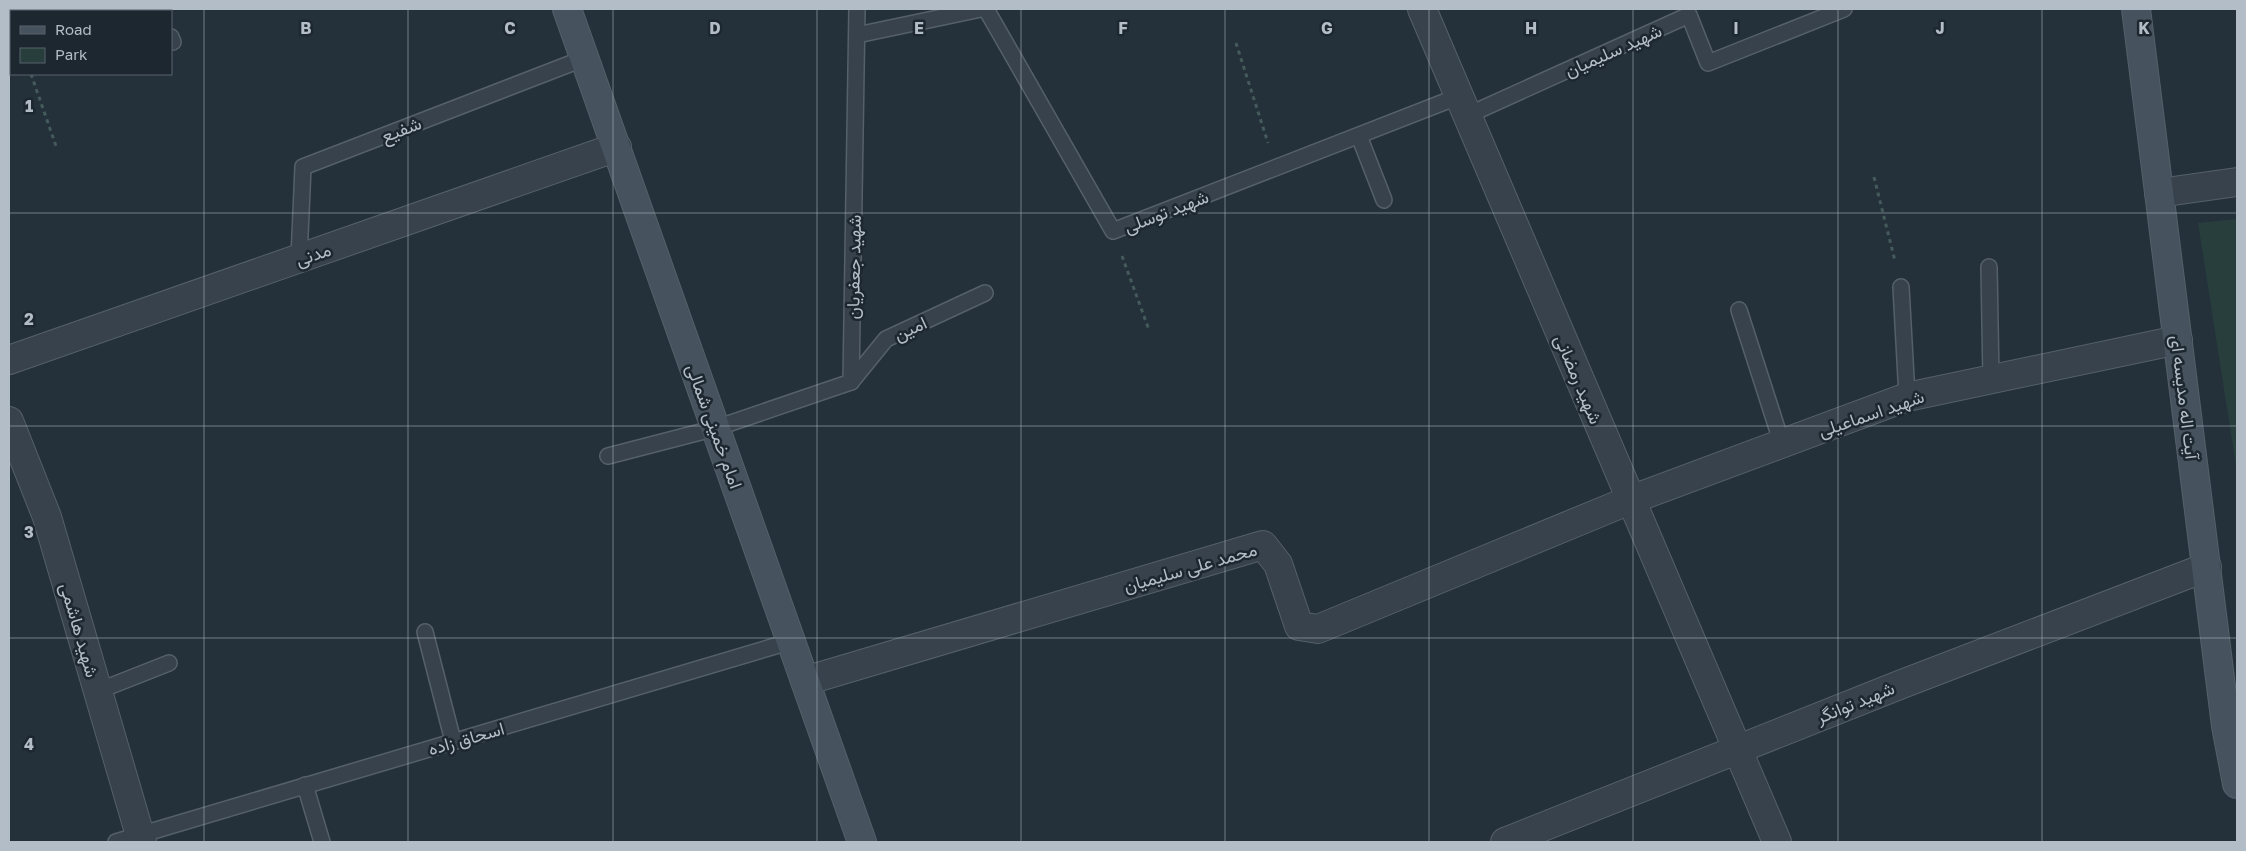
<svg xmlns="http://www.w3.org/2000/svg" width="2246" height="851" font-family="'Golos Text',Vazirmatn,sans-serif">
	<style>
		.green { fill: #273e3d }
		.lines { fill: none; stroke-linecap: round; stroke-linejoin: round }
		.lane-casing { stroke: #556069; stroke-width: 18 }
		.street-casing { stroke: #556069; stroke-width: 30 }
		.secondary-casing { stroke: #556069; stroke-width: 30 }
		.path { stroke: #455a5a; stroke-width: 3; stroke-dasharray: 4 4; stroke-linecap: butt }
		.lane { stroke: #37424c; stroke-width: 15 }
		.street { stroke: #37424c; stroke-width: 28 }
		.secondary { stroke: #46525e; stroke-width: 28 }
		.grid { fill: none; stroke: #b3bdc7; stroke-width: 1; stroke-opacity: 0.55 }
		.labels { text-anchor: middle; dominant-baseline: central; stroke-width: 5; stroke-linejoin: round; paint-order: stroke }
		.street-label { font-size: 18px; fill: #b3bdc7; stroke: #1d2730 }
		.grid-label { font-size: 16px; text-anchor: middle; font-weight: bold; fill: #b3bdc7; stroke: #1d2730; stroke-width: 5; stroke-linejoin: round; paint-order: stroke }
	</style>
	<rect width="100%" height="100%" fill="#24313b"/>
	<path class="green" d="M2237 219V472L2198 223Z"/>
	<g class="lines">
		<g class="lane-casing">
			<g id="lane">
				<path d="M157 9 158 11"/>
				<path d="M986 9 1113 231 1457 97"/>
				<path d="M857 35 981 9"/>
				<path d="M171 37 173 42"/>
				<path d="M1466 116 1689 15 1708 63 1844 9"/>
				<path d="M1359 136 1384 200"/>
				<path d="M299 258 303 167 585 58"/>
				<path d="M1989 267 1991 380"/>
				<path d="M1901 287 1907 397"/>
				<path d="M1739 310 1782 444"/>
				<path d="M851 382 886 339 985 293"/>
				<path d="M608 456 716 428 851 382 857 9"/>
				<path d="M425 632 453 741"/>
				<path d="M98 691 169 663"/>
				<path d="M305 785 322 842"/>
				<path d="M116 842 792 641"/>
			</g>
		</g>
		<g class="street-casing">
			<g id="street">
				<path d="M1422 9 1777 842"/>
				<path d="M2159 193 2237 182"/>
				<path d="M9 360 617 147"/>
				<path d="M9 421 47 517 142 842"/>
				<path d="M805 681 1263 545 1278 564 1299 626 1318 629 1630 500 1907 397 2178 340"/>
				<path d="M1505 842 1902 684 2207 567"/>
			</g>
		</g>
		<g class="secondary-casing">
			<g id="secondary">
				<path d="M567 9 862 842"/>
				<path d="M2136 9 2226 726 2237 784"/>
			</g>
		</g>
		<g class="path">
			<path d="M10 9 11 13"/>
			<path d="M1236 43 1268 143"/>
			<path d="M31 74 57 149"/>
			<path d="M1874 177 1895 261"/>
			<path d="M1122 256 1149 330"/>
		</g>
		<use href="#lane" class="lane"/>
		<use href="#street" class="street"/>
		<use href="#secondary" class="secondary"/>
	</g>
	<path class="grid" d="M204 9V842M408 9V842M613 9V842M817 9V842M1021 9V842M1225 9V842M1429 9V842M1633 9V842M1838 9V842M2042 9V842M9 213H2237M9 426H2237M9 638H2237"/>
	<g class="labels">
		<g class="street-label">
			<text transform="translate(1613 50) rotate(-24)">شهید سلیمیان</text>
			<text transform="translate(401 129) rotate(-21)">شفیع</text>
			<text transform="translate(1166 211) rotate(-21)">شهید توسلی</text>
			<text transform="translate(313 254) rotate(-19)">مدنی</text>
			<text transform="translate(853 267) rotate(-89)">شهید جعفریان</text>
			<text transform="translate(910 328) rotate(-25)">امین</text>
			<text transform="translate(1579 379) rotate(67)">شهید رمضانی</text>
			<text transform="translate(2185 397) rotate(83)">آیت اله مدیسه ای</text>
			<text transform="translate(1871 413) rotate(-19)">شهید اسماعیلی</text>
			<text transform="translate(715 426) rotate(70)">امام خمینی شمالی</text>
			<text transform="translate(1190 567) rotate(-16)">محمد علی سلیمیان</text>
			<text transform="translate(80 630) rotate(74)">شهید هاشمی</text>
			<text transform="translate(1855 702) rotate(-22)">شهید توانگر</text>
			<text transform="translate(466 738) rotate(-16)">اسحاق زاده</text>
		</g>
	</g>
	<g class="grid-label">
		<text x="306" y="34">B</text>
		<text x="510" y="34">C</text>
		<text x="715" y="34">D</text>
		<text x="919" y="34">E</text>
		<text x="1123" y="34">F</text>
		<text x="1327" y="34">G</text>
		<text x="1531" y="34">H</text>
		<text x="1736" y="34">I</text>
		<text x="1940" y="34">J</text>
		<text x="2144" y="34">K</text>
		<text x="29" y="112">1</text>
		<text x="29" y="325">2</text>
		<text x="29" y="538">3</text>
		<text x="29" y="750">4</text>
	</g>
	<rect width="2246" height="851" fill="none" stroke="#b3bdc7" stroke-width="20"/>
	<rect x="10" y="10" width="162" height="65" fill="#1d2730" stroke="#59636c"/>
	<rect x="20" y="26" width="25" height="8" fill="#46525e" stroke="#59636c"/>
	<text x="55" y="35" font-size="15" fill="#b3bdc7">Road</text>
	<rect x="20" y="48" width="25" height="15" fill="#273e3d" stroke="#59636c"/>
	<text x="55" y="60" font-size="15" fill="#b3bdc7">Park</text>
</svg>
